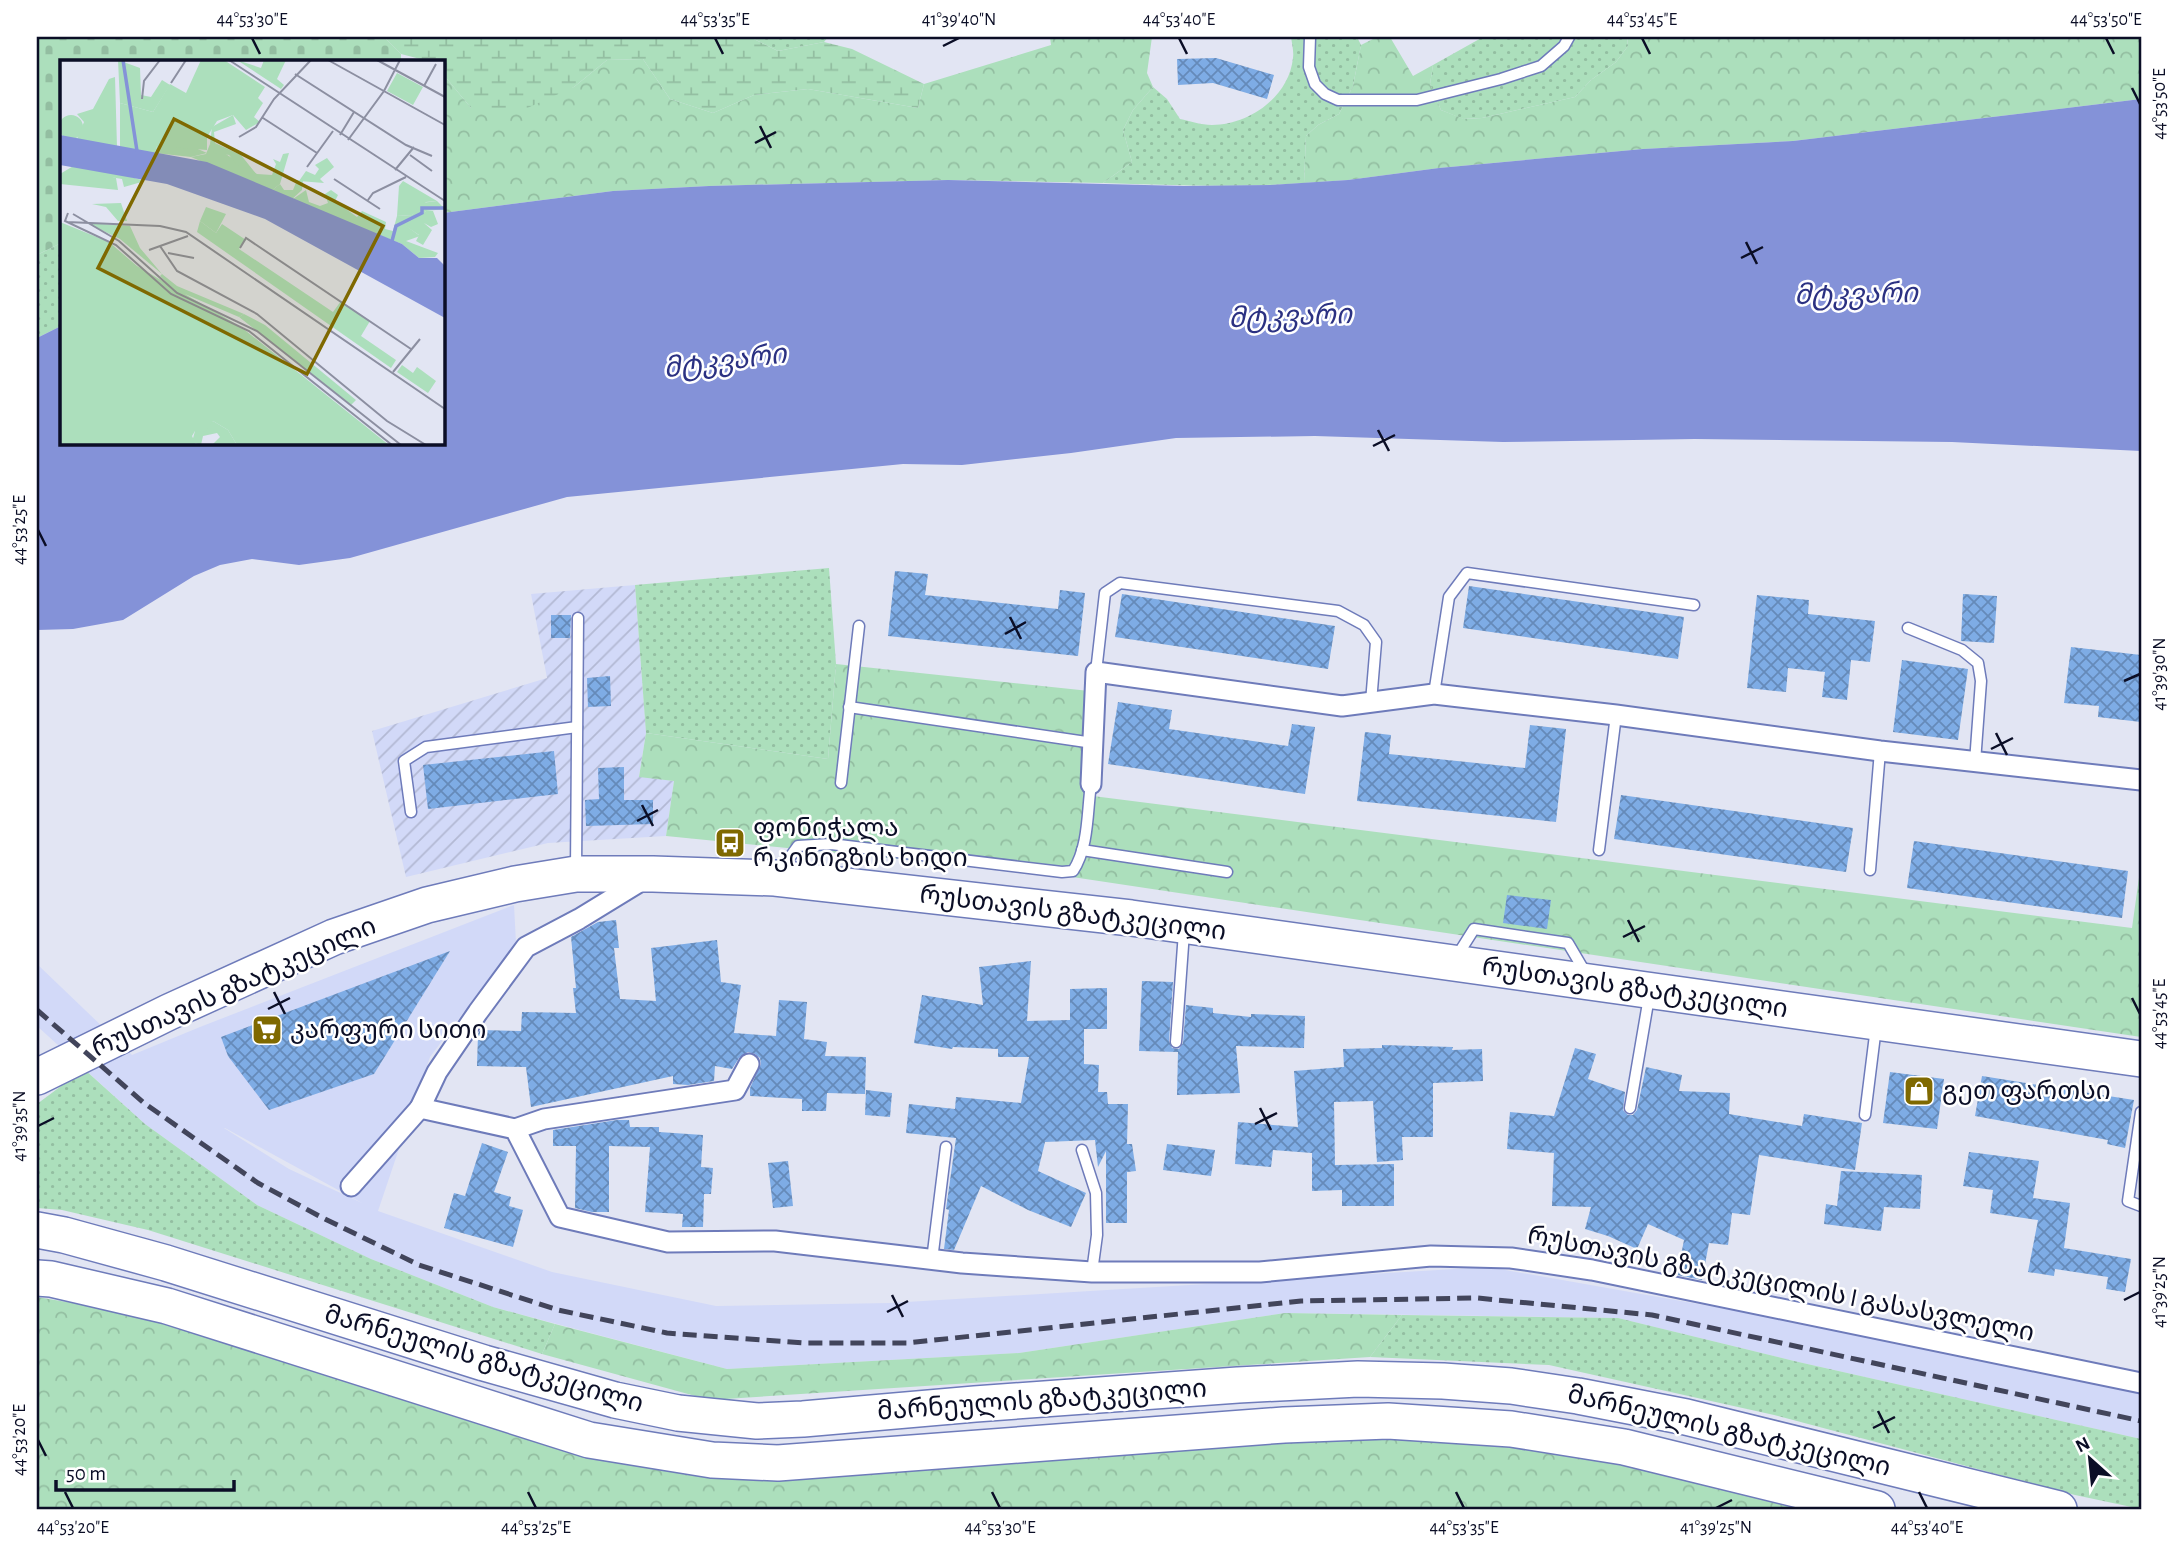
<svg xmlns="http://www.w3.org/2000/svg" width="2178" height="1546" font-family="'Alegreya Sans','Noto Sans Georgian',sans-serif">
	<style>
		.built { fill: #d2d9f8; fill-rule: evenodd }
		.industrial { fill: url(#industrial-furrows) }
		.grass { fill: url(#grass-dots) }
		.forest { fill: url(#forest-crowns) }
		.wetland { fill: url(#wetland-marsh) }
		.cemetery { fill: url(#cemetery-stones) }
		.water { fill: #8492d8 }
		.building { fill: url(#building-cross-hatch) }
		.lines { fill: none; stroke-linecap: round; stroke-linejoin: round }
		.lane-casing { stroke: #6e7bba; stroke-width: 13 }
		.street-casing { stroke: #6e7bba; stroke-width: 23 }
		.highway-casing { stroke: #6e7bba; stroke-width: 38 }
		.lane { stroke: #fff; stroke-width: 10 }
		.street { stroke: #fff; stroke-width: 19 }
		.highway { stroke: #fff; stroke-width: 35 }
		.rail { stroke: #42455b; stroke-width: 5; stroke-dasharray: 14 7; stroke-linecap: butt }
		.ticks { fill: none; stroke: #0b0e26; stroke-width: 2.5 }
		.labels { text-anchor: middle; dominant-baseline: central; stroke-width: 5; stroke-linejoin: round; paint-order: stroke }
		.poi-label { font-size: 26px; fill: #0b0e26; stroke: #fff; text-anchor: start }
		.street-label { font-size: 26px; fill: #0b0e26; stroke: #fff }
		.water-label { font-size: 28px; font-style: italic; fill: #2b3182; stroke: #fff }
		.inset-river { fill: none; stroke: #8492d8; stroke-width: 3.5 }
		.inset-road { fill: none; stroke: #8c8fa1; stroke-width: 2 }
		.view { fill: #7f6900; fill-opacity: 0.15; stroke: #7f6900; stroke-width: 3.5 }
		.inset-edge { fill: none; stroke: #0b0e26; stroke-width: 3.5 }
		.neatline { fill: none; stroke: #0b0e26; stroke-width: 2.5 }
		.ticks-label { font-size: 18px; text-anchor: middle; fill: #0b0e26 }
	</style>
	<defs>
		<pattern id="industrial-furrows" width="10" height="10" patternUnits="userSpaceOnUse" patternTransform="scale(1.75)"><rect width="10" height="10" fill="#d2d9f8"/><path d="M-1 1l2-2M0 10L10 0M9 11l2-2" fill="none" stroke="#b3b9d4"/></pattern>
		<pattern id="grass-dots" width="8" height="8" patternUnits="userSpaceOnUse" patternTransform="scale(1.75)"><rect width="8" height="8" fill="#acdfbc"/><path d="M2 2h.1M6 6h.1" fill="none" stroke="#93bea1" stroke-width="1.8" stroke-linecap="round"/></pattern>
		<pattern id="forest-crowns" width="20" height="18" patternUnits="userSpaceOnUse" patternTransform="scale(1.75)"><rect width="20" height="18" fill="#acdfbc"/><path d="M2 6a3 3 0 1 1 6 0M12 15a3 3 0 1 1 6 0" fill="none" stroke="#93bea1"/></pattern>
		<pattern id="wetland-marsh" width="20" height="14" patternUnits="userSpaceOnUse" patternTransform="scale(1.75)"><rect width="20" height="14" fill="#acdfbc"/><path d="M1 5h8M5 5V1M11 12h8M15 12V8" fill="none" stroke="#93bea1"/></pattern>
		<pattern id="cemetery-stones" width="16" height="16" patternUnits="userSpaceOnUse" patternTransform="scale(1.75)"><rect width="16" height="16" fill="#acdfbc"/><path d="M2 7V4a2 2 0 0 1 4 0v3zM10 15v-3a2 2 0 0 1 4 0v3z" fill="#93bea1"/></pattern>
		<pattern id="building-cross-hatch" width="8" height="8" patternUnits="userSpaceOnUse" patternTransform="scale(1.75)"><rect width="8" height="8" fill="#7eace5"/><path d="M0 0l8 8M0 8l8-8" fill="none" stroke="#658ab9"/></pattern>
	</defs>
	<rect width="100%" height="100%" fill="#e2e5f3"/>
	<path class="built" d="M514 905 516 943 430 1057 378 1211 552 1272 716 1306 890 1303 1488 1267 2141 1382V1439L1794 1361 1618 1318 1285 1313 1019 1353 727 1369 493 1307 371 1259 257 1205 145 1124 37 1026V964L132 1055 200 1027ZM224 1128H225L362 1203 289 1169Z"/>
	<path class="industrial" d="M635 585 646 733 639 776 674 781 666 836 548 843 406 877 372 731 547 678 531 594Z"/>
	<g class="grass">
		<path d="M750 37H828L824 42 778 51Z"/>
		<path d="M1291 37H1357L1361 45 1353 86 1339 114 1318 125 1306 136 1304 183C1237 188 1170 185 1103 183L1132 162 1123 130 1133 110 1153 87 1167 99 1180 119C1190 121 1201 125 1212 125 1249 125 1289 97 1293 58 1294 52 1292 44 1291 37Z"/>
		<path d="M1483 37H1627L1628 46 1616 62 1591 80 1575 97 1482 118 1463 119 1441 110 1430 84 1433 65Z"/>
		<path d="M61 243V326L37 338V255Z"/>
		<path d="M829 568 836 664 828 759 646 733 635 585Z"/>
		<path d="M84 1069 145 1124 257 1205 371 1259 493 1307 555 1324 542 1354 148 1230 62 1210 37 1208V1104Z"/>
		<path d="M1402 1315 1618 1318 1794 1361 2141 1439V1509L2075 1495 1774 1415 1549 1365 1370 1357Z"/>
	</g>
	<g class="forest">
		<path d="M1050 37H1152L1147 73 1153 87 1133 110 1123 130 1132 162 1103 183 948 180 709 186 613 191 443 213V74L471 108 574 87 607 60 643 59 670 99 713 113 754 95 808 89 918 108 924 84 1051 45Z"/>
		<path d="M1377 37H1390L1413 76 1433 65 1430 84 1441 110 1464 119 1482 118 1575 97 1591 80 1616 62 1628 46 1627 37H2141V99L1793 141 1643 149 1439 168 1348 180 1304 183 1306 136 1318 125 1339 114 1353 86 1361 45Z"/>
		<path d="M836 664 1099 692 1085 795 2132 928 2141 863V1037L1059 875 666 836 674 781 639 777 646 733 828 759Z"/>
		<path d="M37 1297 144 1315 315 1371 716 1478 828 1473 1429 1432 1657 1468 1797 1509H37Z"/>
		<path d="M1285 1313 1402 1315 1370 1357 710 1400 542 1354 555 1324 727 1369 1019 1353Z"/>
	</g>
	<path class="wetland" d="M384 37H750L778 51 824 42 852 49 924 84 918 108 808 89 754 95 713 113 670 99 643 59 607 60 574 87 525 109 471 108 443 74V61H428L401 54Z"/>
	<path class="cemetery" d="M37 37H384L401 54V61H61V243L37 255Z"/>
	<path class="water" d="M2141 99V451L1952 442 1695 439 1503 442 1315 436 1176 438 1071 453 962 465 903 464 567 497 350 558 299 565 252 559 220 565 194 576 123 620 73 629 37 630V338L61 326V443H443V213L613 191 709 186 948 180 1184 186 1270 185 1348 180 1439 168 1643 149 1793 141Z"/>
	<g class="building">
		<path d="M1216 58 1274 75 1267 99 1213 83 1178 85 1177 59Z"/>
		<path d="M895 571 928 574 925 595 1058 609 1060 590 1085 593 1078 656 888 636Z"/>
		<path d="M1469 586 1684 617 1678 659 1463 628Z"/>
		<path d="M1122 594 1335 626 1328 669 1115 637Z"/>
		<path d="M1963 594 1997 596 1994 643 1961 641Z"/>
		<path d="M1757 595 1809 600 1808 614 1875 621 1870 662 1851 660 1847 700 1822 697 1825 672 1788 668 1786 692 1747 688Z"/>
		<path d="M551 615H571L570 638H551Z"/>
		<path d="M2071 647 2141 655V722L2098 717 2099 706 2064 703Z"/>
		<path d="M1902 660 1968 669 1958 740 1893 732Z"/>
		<path d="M610 676 611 706 588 707 587 678Z"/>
		<path d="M1118 702 1172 710 1169 729 1288 746 1292 724 1315 727 1305 794 1108 764Z"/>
		<path d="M1530 725 1566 729 1556 822 1357 801 1365 732 1391 735 1389 754 1525 768Z"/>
		<path d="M554 751 558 794 428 809 423 765Z"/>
		<path d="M624 767V800H653V824L586 826 585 800 599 799 598 768Z"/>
		<path d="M1621 795 1853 828 1846 872 1614 839Z"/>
		<path d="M1914 841 2128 871 2122 918 1907 888Z"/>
		<path d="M1507 895 1551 900 1547 929 1503 923Z"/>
		<path d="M616 920 619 948H614L620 999 656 1001 651 948 717 940 721 982 741 985 734 1033 776 1036 779 1000 807 1002 804 1039 827 1042 825 1056 866 1057 865 1094 827 1093 826 1111H802V1099L750 1096V1088L761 1064 760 1058 755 1054 748 1052 739 1058 732 1069 715 1066 714 1081 688 1085 673 1084V1076L531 1107 526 1067 477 1066 478 1034 480 1030 521 1031 522 1012 576 1013 573 988H576L571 937 598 922Z"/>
		<path d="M450 951 374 1074 269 1110 228 1056 221 1037Z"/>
		<path d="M1031 961 1027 1021 1070 1020V989L1107 988V1029H1084V1064L1099 1065 1098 1092H1107L1108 1104H1128L1127 1144H1132L1136 1171 1127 1172V1223H1106V1151L1098 1167 1095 1140 1045 1142 1038 1171 1086 1193 1071 1227 1028 1210 981 1186 954 1250 944 1249 949 1210 946 1209 956 1138 906 1133 909 1104 955 1109 956 1097 1021 1103 1029 1057H998V1049L953 1047 952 1049 914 1043 922 995 983 1005 979 967Z"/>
		<path d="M1142 981 1173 982 1169 1041 1172 1048 1179 1049 1183 1043 1186 1005 1213 1008V1013L1251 1017V1014L1305 1016 1304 1048 1236 1046 1240 1093 1177 1095 1178 1052 1139 1051Z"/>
		<path d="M1382 1045 1453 1047 1452 1050 1482 1049 1483 1081 1433 1083V1137H1402L1403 1160 1377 1162 1373 1101 1334 1102 1335 1165 1394 1164V1206H1342V1190L1312 1191V1153L1273 1150 1271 1167 1235 1164 1238 1122 1298 1127 1294 1071 1344 1067 1343 1049 1382 1048Z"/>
		<path d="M1575 1048 1596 1054 1588 1079 1625 1092 1623 1110 1628 1115H1633L1637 1110 1646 1067 1682 1075 1679 1091 1730 1093 1729 1114 1802 1126 1804 1114 1862 1123 1855 1170 1759 1155 1750 1215 1732 1213 1728 1245 1709 1243 1702 1280 1677 1275 1684 1240 1648 1224 1637 1249 1608 1236 1585 1229 1591 1207 1552 1206 1554 1153 1507 1149 1510 1112 1554 1116Z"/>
		<path d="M1890 1072 1944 1079 1937 1129 1883 1123Z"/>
		<path d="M1982 1076 2134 1100 2125 1148 2107 1144 2108 1140 1975 1116Z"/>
		<path d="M866 1090 892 1093 890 1117 865 1115Z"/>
		<path d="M617 1120H629L630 1127H659V1132L703 1135 701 1167 713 1168 711 1194H704L703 1227H682L683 1214 645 1212 650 1147 609 1146V1212H592L575 1208 576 1146H553V1130Z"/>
		<path d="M482 1143 508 1152 494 1192 511 1197 509 1206 523 1210 513 1247 444 1228 454 1193 465 1196Z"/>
		<path d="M1167 1144 1215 1150 1211 1176 1163 1170Z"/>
		<path d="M1969 1152 2039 1161 2033 1198 2070 1203 2064 1248 2131 1259 2125 1292 2106 1289 2108 1277 2055 1269 2054 1276 2028 1272 2038 1220 1990 1213 1993 1190 1963 1186Z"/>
		<path d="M788 1161 793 1206 773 1208 768 1163Z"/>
		<path d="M1841 1171 1922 1175 1920 1209 1884 1207 1881 1231 1824 1224 1826 1204 1837 1206Z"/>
	</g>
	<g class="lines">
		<g class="lane-casing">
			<g id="lane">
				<path d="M1310 37 1309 67 1315 84 1325 94 1338 100H1417L1501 79 1541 66 1564 46 1569 37"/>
				<path d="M1908 628 1962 650 1978 663 1981 681 1975 762"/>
				<path d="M1096 672 1105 593 1120 583 1338 611 1364 625 1376 642 1371 702"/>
				<path d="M1434 694 1449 597 1467 573 1694 605"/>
				<path d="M849 707 1093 743"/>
				<path d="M841 783 859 626"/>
				<path d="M411 812 404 761 426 747 577 727"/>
				<path d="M1082 850 1227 872"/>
				<path d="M1599 850 1616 715"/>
				<path d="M576 870 578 618"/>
				<path d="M1870 870 1880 751"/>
				<path d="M780 871 798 846 831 844 1062 872 1073 871C1089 847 1087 811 1091 784"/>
				<path d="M1457 956 1474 929 1568 943 1585 972"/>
				<path d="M1176 1042 1184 932"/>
				<path d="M1630 1108 1649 997"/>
				<path d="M2141 1112 2128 1201 2141 1206"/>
				<path d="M1865 1115 1876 1027"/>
				<path d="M1082 1150 1096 1193 1097 1235 1092 1272"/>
				<path d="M932 1260 946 1147"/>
			</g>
		</g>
		<g class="street-casing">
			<g id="street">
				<path d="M1091 784 1096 672 1342 706 1434 694 1616 715 1880 751 2141 780"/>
				<path d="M420 1108 515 1129 560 1217 668 1242 775 1241 962 1263 1092 1272H1260L1431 1256 1511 1258 1592 1270 2141 1383"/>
				<path d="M515 1129 544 1119 735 1090 749 1064"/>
				<path d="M351 1186 420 1108 437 1072 478 1012 526 947 579 919 646 878"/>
			</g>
		</g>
		<g class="highway-casing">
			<g id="highway">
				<path d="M37 1077 169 1012 334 937 427 905 515 884 576 874H653L775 878 1131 918 2141 1059"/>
				<path d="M37 1230 64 1235 166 1263 484 1363 615 1400 678 1413 757 1421 803 1419 975 1404 1238 1385 1358 1379 1443 1381 1511 1386 1578 1396 1686 1417 2059 1509"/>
				<path d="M37 1278 51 1279 167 1306 589 1440 712 1460 778 1463 1284 1425 1388 1421 1511 1429 1624 1447 1877 1509"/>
			</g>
		</g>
		<use href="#lane" class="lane"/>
		<use href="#street" class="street"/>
		<use href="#highway" class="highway"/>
		<path class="rail" d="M37 1010 144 1103 258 1183 321 1217 419 1265 558 1310 667 1333 805 1343H907L1301 1301 1477 1298 1652 1315 2141 1421"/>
	</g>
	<path class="ticks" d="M252 38 260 54M715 38 723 54M1179 38 1187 54M1642 38 1650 54M2106 38 2114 54M943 46 959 38M2132 88 2140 104M760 126 771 148M755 143 776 132M1746 242 1757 264M1741 258 1763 247M1378 430 1389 451M1373 446 1395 435M38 530 46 546M1010 617 1021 639M1005 634 1026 622M2124 681 2140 674M1996 733 2007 755M1991 749 2013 738M642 805 653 826M637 821 658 810M1628 920 1639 942M1623 937 1645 926M274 992 285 1014M2132 998 2140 1014M268 1009 290 998M1260 1108 1271 1130M1255 1124 1277 1113M38 1126 54 1118M892 1295 903 1317M2124 1300 2140 1292M887 1312 908 1301M1878 1411 1889 1433M1873 1428 1895 1417M38 1440 46 1456M65 1492 73 1508M528 1492 536 1508M992 1492 1000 1508M1456 1492 1464 1508M1919 1492 1927 1508M1716 1508 1732 1500"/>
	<defs>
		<g id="bus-square" transform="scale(1.575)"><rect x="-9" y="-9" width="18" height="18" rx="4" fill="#7f6900" stroke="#fff"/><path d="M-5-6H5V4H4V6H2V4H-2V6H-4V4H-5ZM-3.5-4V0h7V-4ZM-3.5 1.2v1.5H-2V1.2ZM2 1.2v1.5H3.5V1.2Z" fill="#fff"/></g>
		<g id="supermarket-square" transform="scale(1.575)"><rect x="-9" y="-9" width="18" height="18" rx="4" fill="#7f6900" stroke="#fff"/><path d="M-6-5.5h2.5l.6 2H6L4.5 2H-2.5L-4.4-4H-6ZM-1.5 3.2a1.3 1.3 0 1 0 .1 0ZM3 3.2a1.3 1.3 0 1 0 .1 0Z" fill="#fff"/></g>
		<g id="shop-square" transform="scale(1.575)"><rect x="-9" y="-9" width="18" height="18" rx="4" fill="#7f6900" stroke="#fff"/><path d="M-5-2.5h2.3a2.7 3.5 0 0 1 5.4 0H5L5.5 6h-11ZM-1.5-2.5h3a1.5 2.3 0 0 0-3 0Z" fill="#fff"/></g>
	</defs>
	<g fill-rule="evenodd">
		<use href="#bus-square" x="730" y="843"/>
		<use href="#supermarket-square" x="267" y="1030"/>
		<use href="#shop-square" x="1919" y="1091"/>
	</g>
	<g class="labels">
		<g class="poi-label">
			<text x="753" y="828">ფონიჭალა<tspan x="753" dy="30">რკინიგზის ხიდი</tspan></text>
			<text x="290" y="1030">კარფური სითი</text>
			<text x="1942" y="1091">გეთ ფართსი</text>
		</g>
		<g class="street-label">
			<text transform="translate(1073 913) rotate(7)">რუსთავის გზატკეცილი</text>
			<text transform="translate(234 987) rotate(-24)">რუსთავის გზატკეცილი</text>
			<text transform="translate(1635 988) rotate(8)">რუსთავის გზატკეცილი</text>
			<text transform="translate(1781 1284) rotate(11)">რუსთავის გზატკეცილის I გასასვლელი</text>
			<text transform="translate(484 1359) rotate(16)">მარნეულის გზატკეცილი</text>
			<text transform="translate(1042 1400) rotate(-4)">მარნეულის გზატკეცილი</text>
			<text transform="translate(1729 1431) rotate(13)">მარნეულის გზატკეცილი</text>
		</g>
		<g class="water-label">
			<text transform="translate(1856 295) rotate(-1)">მტკვარი</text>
			<text transform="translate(1290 317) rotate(-2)">მტკვარი</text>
			<text transform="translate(725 362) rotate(-7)">მტკვარი</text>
		</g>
	</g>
	<g transform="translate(60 60)">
		<rect width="385" height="385" fill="#e2e5f3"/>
		<path d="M-1 67a12 12 0 1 1 24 0a12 12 0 1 1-24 0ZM97 86H131L147 93 131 97 95 93ZM15 105 56 118 58 130 0 124V114ZM237 120 243 121 242 130 230 141 211 131 220 124 224 130H233ZM343 121 377 141 366 142 352 155 337 156 339 126ZM61 143 67 161H58L46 147 32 144ZM146 147 166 154 156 173 140 161ZM366 151H373L378 164 371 167 364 163 372 170 363 185 356 181 359 175 344 165ZM27 163 70 166 80 188 102 214 60 179ZM184 254 205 265 296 340 291 345 179 257ZM153 361 168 370 177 385H152L160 377 157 373 143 376 141 385 132 382 135 371Z" fill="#acdfbc"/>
		<path d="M177 0 201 8 204 0H226L217 19 224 25 221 29ZM337 13 363 27 353 45 327 31ZM150 84 197 114 212 115 216 104 213 99 220 102 223 94 229 93 220 124 211 131 131 97 146 94ZM267 98 274 107 260 119 264 123 239 121 246 111 255 115 259 109 255 105ZM30 109 61 114 85 121 64 127 62 119 33 114ZM246 130 249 142 260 146 268 143 265 134 271 130 278 135 275 141 297 157 302 151 326 162 325 169 333 171 337 156 352 155 361 143 377 141 385 149 366 151 345 165 360 176 346 181 378 193 375 197 359 198 342 184 230 141ZM140 161 156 173 162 164 186 180 179 189 273 252 281 241 310 261 301 276 336 300 331 308 137 172ZM0 162 49 182 77 206 181 267 329 385H177L168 370 153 361 145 372 135 371 132 376 136 385H0ZM102 214 117 226 184 254 179 257 113 229 100 216ZM342 305 353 313 357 307 376 321 368 333 337 312Z" fill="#acdfbc"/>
		<path d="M173 55 176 64 154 72 155 83 181 95 197 115 177 105 169 95 154 93 150 84 152 67Z" fill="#acdfbc"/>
		<path d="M141 0H164L205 27 198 38 203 43 194 57 200 62 186 70 173 55 157 61 147 77V90L97 86 95 93H88L60 87V43L93 52 110 24 126 33Z" fill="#acdfbc"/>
		<path d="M58 0 80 8 81 35 91 37 102 20 110 25 93 52 60 43ZM55 17 57 87 17 79 24 62 17 54 33 49 49 19Z" fill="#acdfbc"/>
		<path d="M0 75 147 102 342 184 359 198H377L385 206V258L205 159 107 124 0 105Z" fill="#8492d8"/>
		<path class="inset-river" d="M63 0 77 91M332 181 336 166 362 153V148H384"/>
		<path class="inset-road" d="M169 0 385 141M268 0 385 65M317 0 385 37M235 14 346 85 372 96M111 23 126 0M364 26 376 4M82 39 84 21 100 0M203 58 257 93M280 75 294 52M179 77 196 67 214 39 251 0M288 80 324 31 340 0M350 95 372 111M247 107 273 71M335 110 354 87M274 119 320 149M308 140 313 133 346 117M8 153 5 161 56 185 111 234 189 271 332 385M13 154 59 181 117 233 197 271 341 385M7 162 100 166 126 172 385 349M100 186 117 211 197 254 327 361 366 385M180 188 186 178 351 289M89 190 128 176M108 193 134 198M333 312 360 279"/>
		<path class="view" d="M114 59 323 166 247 314 38 208Z"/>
		<rect width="385" height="385" class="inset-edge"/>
	</g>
	<rect width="2178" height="1546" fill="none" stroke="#ffffff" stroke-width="77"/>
	<g transform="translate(2090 1459) rotate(333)" stroke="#ffffff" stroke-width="5" paint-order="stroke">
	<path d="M0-5L12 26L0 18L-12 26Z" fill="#0b0e26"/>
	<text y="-10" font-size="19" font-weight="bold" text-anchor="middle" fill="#0b0e26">N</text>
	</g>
	<path d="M56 1480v10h178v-10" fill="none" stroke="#0b0e26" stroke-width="3.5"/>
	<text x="66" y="1480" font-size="21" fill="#0b0e26" stroke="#ffffff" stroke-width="5" paint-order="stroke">50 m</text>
	<rect x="38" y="38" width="2102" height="1470" class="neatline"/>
	<g class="ticks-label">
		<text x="252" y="25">44°53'30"E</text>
		<text x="715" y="25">44°53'35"E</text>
		<text x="959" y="25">41°39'40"N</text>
		<text x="1179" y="25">44°53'40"E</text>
		<text x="1642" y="25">44°53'45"E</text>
		<text x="2106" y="25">44°53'50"E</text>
		<text transform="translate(2159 104) rotate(-90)" y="6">44°53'50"E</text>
		<text transform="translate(19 530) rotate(-90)" y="6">44°53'25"E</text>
		<text transform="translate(2159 674) rotate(-90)" y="6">41°39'30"N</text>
		<text transform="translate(2159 1014) rotate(-90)" y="6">44°53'45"E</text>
		<text transform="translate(19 1126) rotate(-90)" y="6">41°39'35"N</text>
		<text transform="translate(2159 1292) rotate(-90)" y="6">41°39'25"N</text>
		<text transform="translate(19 1440) rotate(-90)" y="6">44°53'20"E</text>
		<text x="73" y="1533">44°53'20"E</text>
		<text x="536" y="1533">44°53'25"E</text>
		<text x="1000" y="1533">44°53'30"E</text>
		<text x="1464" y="1533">44°53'35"E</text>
		<text x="1716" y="1533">41°39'25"N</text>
		<text x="1927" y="1533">44°53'40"E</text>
	</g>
</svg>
